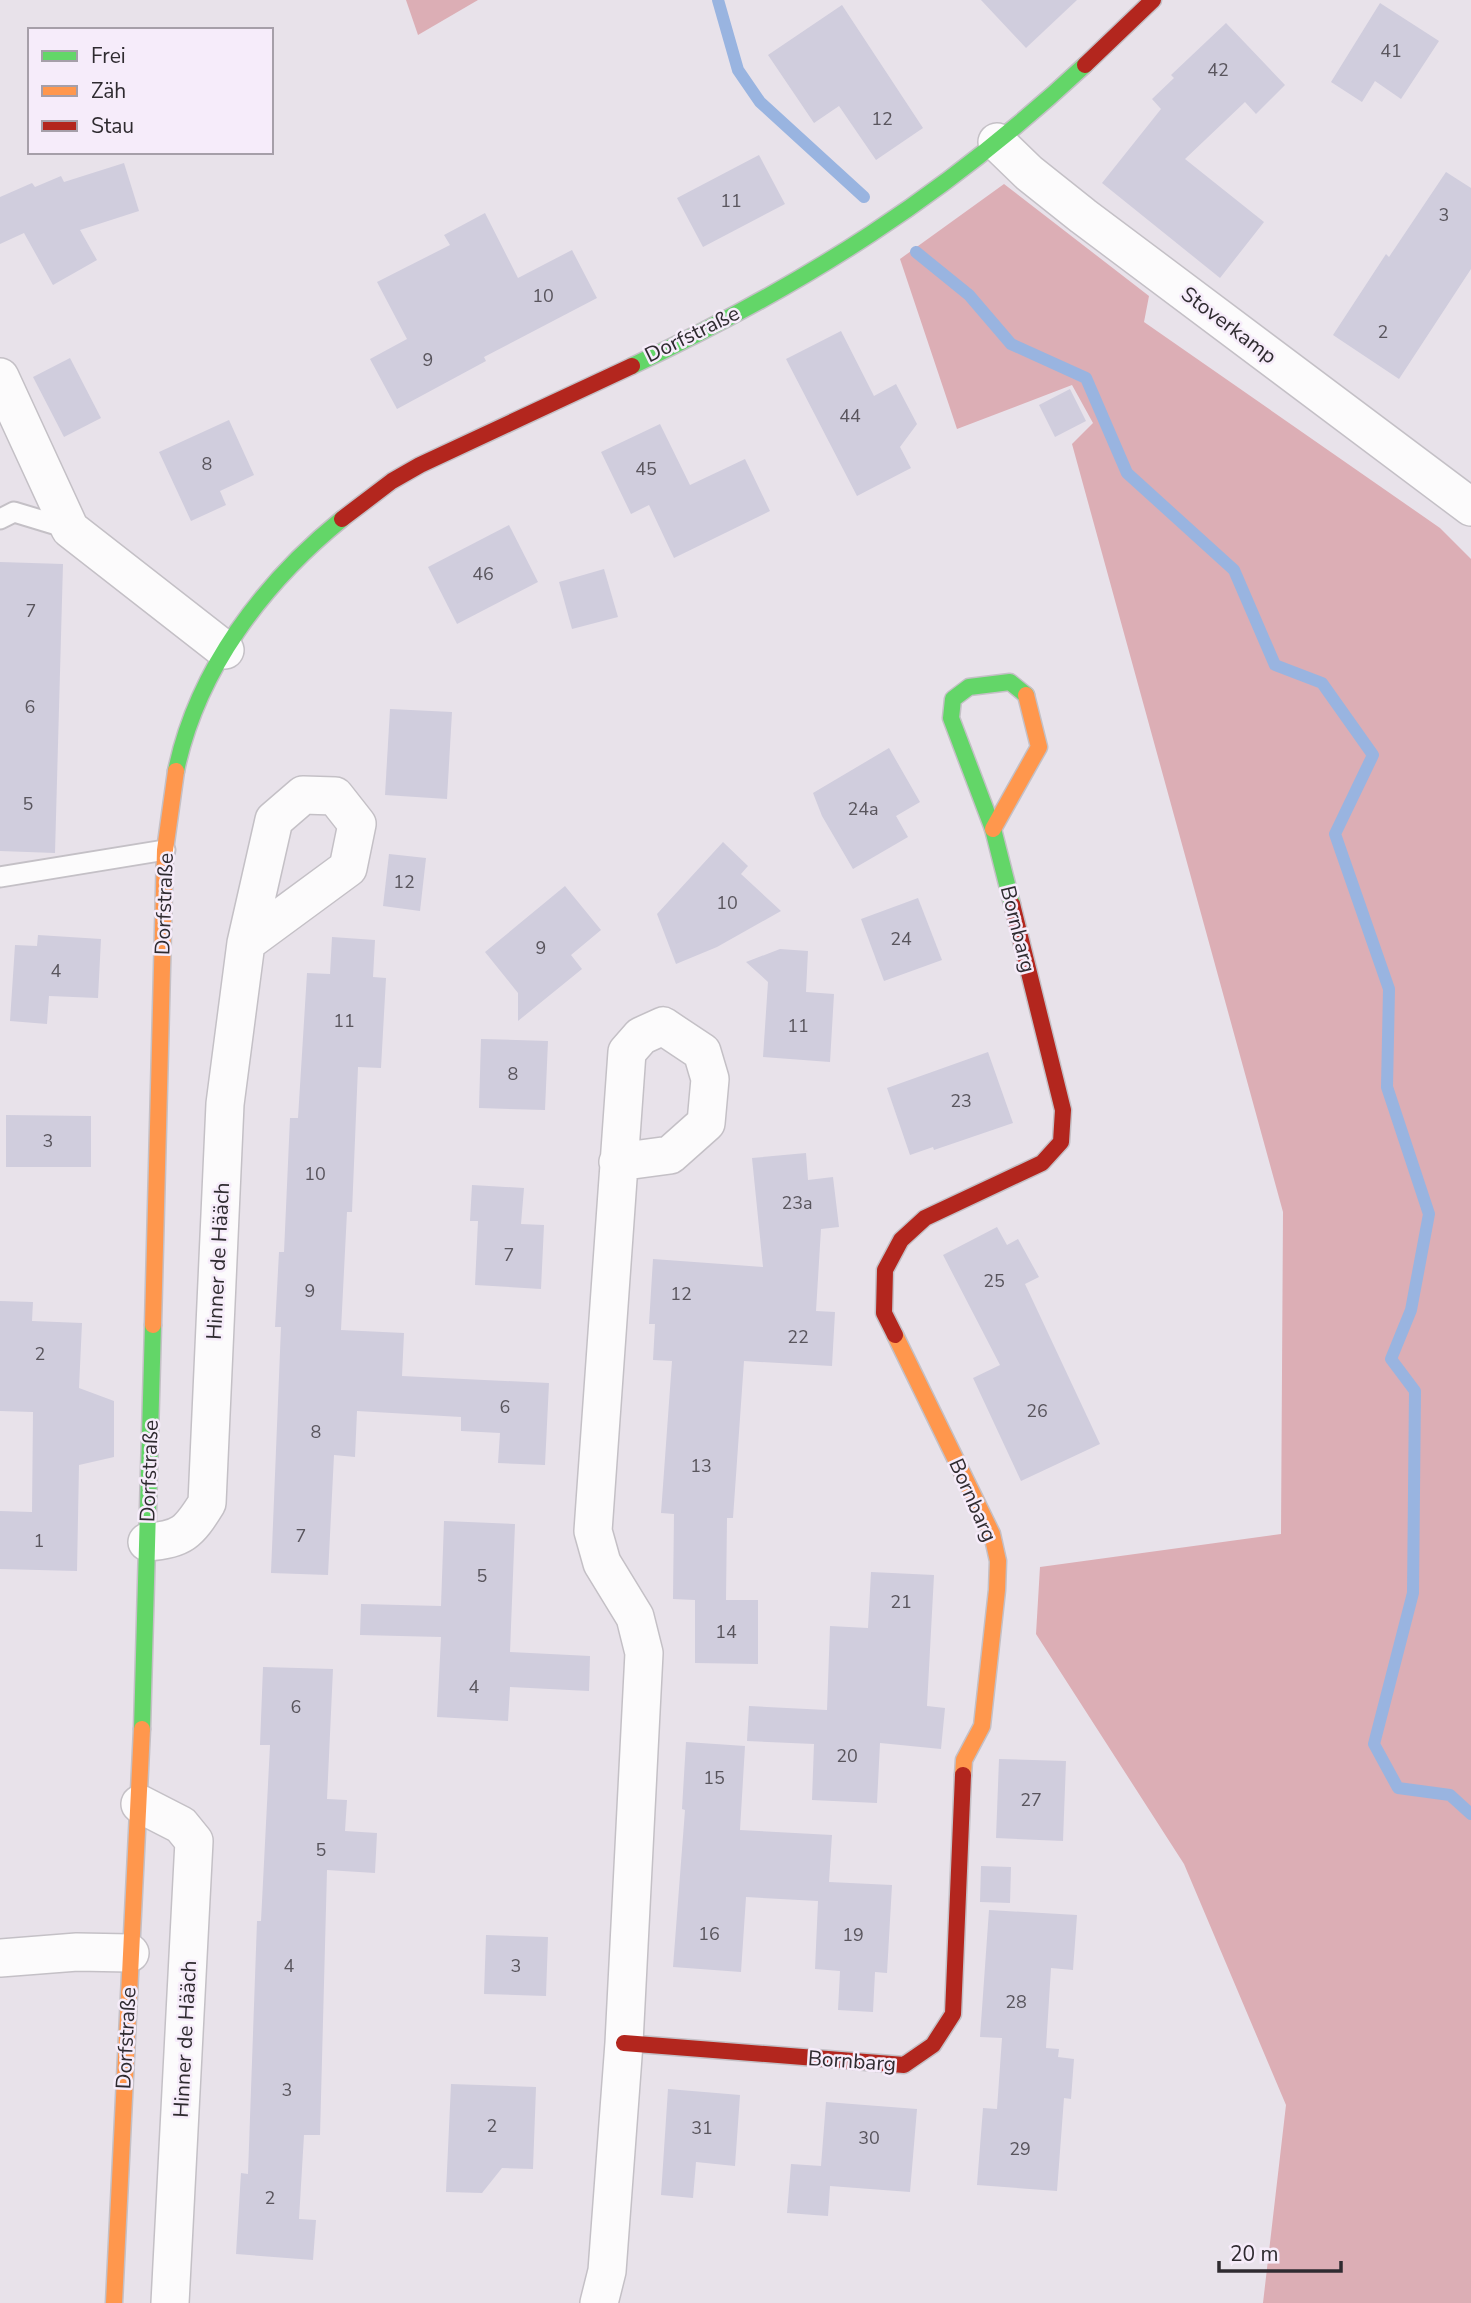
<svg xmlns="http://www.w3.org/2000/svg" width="1471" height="2303" font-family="'Nunito Sans',sans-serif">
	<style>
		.forest { fill: #dcaeb5 }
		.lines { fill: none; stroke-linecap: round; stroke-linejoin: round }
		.stream { stroke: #99b4e0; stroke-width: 12 }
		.building { fill: #d0cddd }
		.lane-casing { stroke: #c4c0c6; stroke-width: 23 }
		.street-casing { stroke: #c4c0c6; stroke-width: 40 }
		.fast-casing { stroke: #c4c0c6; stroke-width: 19 }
		.slow-casing { stroke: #c4c0c6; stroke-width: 19 }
		.jam-casing { stroke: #c4c0c6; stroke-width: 19 }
		.lane { stroke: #fcfbfc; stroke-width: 19 }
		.street { stroke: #fcfbfc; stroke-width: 37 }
		.fast { stroke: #63d668; stroke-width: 16 }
		.slow { stroke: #ff974d; stroke-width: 16 }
		.jam { stroke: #b3261e; stroke-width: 16 }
		.labels { text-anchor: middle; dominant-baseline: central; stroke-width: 5; stroke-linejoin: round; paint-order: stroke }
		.number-label { font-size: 18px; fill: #59555d }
		.street-label { font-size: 21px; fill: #2f2b30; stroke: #f6ecfa }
	</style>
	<rect width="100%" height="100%" fill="#e8e2ea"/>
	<g class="forest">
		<path d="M406 0H478L418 35Z"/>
		<path d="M1004 184 1149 296 1144 322 1440 528 1471 559V2303H1263L1286 2105 1184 1864 1036 1634 1040 1567 1281 1534 1283 1212 1072 444 1093 423 1072 385 957 429 900 259Z"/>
	</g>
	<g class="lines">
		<g class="stream">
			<path d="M718 0 738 70 760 102 864 197"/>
			<path d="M916 252 969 295 1011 344 1086 378 1127 473 1234 570 1275 665 1322 683 1373 755 1335 834 1389 989 1387 1087 1429 1214 1411 1310 1391 1359 1415 1391 1413 1593 1374 1744 1398 1788 1450 1795 1471 1814"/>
		</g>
	</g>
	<g class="building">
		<path d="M981 0H1077L1026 48Z"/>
		<path d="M1380 3 1439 41 1401 99 1375 81 1362 102 1331 82Z"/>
		<path d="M842 5 923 128 876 160 839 106 814 123 768 55Z"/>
		<path d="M1226 23 1285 85 1256 114 1245 102 1185 159 1264 222 1220 278 1102 183 1161 109 1152 99 1174 78 1171 75Z"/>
		<path d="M759 155 785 204 703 247 677 198Z"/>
		<path d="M124 163 139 211 80 230 97 260 53 285 24 233 0 244V197L32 183 35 187 61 176 64 182Z"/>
		<path d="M1446 172 1471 188V269L1399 379 1333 335 1386 254 1389 257Z"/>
		<path d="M485 213 518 278 572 250 597 298 484 357 486 361 397 409 370 359 407 339 377 282 450 245 444 235Z"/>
		<path d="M841 331 874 396 896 384 917 424 900 447 911 468 857 496 786 359Z"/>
		<path d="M70 358 101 418 64 437 33 377Z"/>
		<path d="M1070 389 1086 421 1055 437 1039 405Z"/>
		<path d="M229 420 254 475 220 491 226 505 191 521 159 452Z"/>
		<path d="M660 424 690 485 745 459 770 511 674 558 649 505 631 514 601 452Z"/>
		<path d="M509 525 538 582 457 624 428 567Z"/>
		<path d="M0 562 63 564 55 853 0 851Z"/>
		<path d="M604 569 618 617 572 629 559 582Z"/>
		<path d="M390 709 452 712 447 799 385 795Z"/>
		<path d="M889 748 920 802 896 816 908 837 853 869 822 816 813 793Z"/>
		<path d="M723 842 748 866 741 874 781 911 717 947 676 964 657 914Z"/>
		<path d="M389 854 426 858 420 911 383 906Z"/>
		<path d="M565 886 601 930 571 955 582 969 518 1021V993L485 952Z"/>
		<path d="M918 898 942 960 884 981 861 919Z"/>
		<path d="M38 935 101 939 98 998 49 996 47 1024 10 1021 15 945 37 946Z"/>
		<path d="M332 937 375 940 373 977 386 978 381 1068 358 1067 352 1212H347L341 1330 404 1333 402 1376 549 1383 545 1465 498 1463 500 1433 461 1431V1417L357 1411 355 1457 334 1455 328 1575 271 1573 281 1327H275L279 1252H284L290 1118H298L307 973 330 974Z"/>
		<path d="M780 949 808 951 806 992 834 994 830 1062 763 1057 768 982 746 962Z"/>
		<path d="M481 1039 548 1041 545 1110 479 1108Z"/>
		<path d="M988 1052 1013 1123 934 1150 933 1147 910 1155 887 1088Z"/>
		<path d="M6 1115 91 1116V1167H6Z"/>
		<path d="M806 1153 808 1180 833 1177 839 1227 821 1229 816 1311 835 1312 832 1366 744 1361 733 1518H727L726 1600H758V1664L695 1663V1600L673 1599 674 1514 661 1513 672 1361 653 1360 655 1324H649L653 1259 763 1267 752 1158Z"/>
		<path d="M472 1185 524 1188 521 1224 544 1225 541 1289 475 1285 478 1221H470Z"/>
		<path d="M997 1227 1007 1245 1018 1239 1039 1277 1025 1284 1100 1444 1021 1481 973 1378 1000 1365 943 1255Z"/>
		<path d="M0 1301 33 1302 32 1321 82 1323 79 1388 114 1401V1457L79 1465 77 1571 0 1569V1511L32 1512 33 1412 0 1411Z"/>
		<path d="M444 1521 515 1524 510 1652 590 1656 589 1691 510 1687 508 1721 437 1717 441 1637 360 1635 361 1604 441 1606Z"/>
		<path d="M871 1572 934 1575 927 1706 945 1708 941 1749 880 1743 877 1803 812 1800 814 1744 747 1741 749 1706 827 1710 830 1626 868 1628Z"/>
		<path d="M263 1667 333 1669 327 1799 347 1800 345 1831 377 1833 375 1873 327 1870 320 2135H304L299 2219 316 2220 313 2260 236 2254 241 2173 248 2174 257 1921H261L270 1745H260Z"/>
		<path d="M686 1742 745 1746 740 1830 832 1835 829 1882 892 1885 887 1973 875 1972 873 2012 838 2010 840 1971 815 1969 818 1901 746 1897 741 1972 673 1967 685 1810 682 1809Z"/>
		<path d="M999 1759 1066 1761 1063 1841 996 1838Z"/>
		<path d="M981 1866 1011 1867 1010 1903 980 1902Z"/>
		<path d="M989 1910 1077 1915 1073 1970 1051 1968 1046 2048 1059 2049 1058 2057 1074 2059 1071 2099 1064 2098 1057 2191 977 2185 983 2108 997 2109 1002 2038 980 2037Z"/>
		<path d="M486 1935 548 1937 546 1996 484 1994Z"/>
		<path d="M451 2084 536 2087 533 2169 502 2168 482 2193 446 2192Z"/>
		<path d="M668 2089 740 2095 735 2166 696 2162 693 2198 661 2195Z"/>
		<path d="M826 2102 917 2109 910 2192 830 2186 828 2216 787 2213 791 2164 821 2166Z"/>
	</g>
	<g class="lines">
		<g class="lane-casing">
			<g id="lane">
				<path d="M0 519 14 512 70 529"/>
				<path d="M0 877 165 850"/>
			</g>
		</g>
		<g class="street-casing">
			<g id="street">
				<path d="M997 142 1029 173 1083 216 1471 507"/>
				<path d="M0 377 70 529 225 650"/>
				<path d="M147 1542C182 1540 189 1532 207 1503L225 1104 246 943 274 820 303 795 335 796 357 824 348 868 246 943"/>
				<path d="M140 1804 181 1825 194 1841 170 2303"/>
				<path d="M0 1958 77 1952 130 1953"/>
				<path d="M599 2303 607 2271 624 2043 644 1653 635 1617 602 1563 593 1531 627 1052 641 1036 663 1026 702 1052 710 1079 706 1123 670 1155 618 1162"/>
			</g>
		</g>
		<g class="fast-casing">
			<g id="fast">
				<path d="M632 366C804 285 946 195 1085 65"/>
				<path d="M176 771C197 670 263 583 342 519"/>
				<path d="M1012 904 993 829 951 718 953 699 969 687 1010 682 1026 695"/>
				<path d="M142 1729 153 1325"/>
			</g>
		</g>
		<g class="slow-casing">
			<g id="slow">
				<path d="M993 829 1039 747 1026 695"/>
				<path d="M153 1325 165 850 176 771"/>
				<path d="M895 1335 992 1534 998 1561 997 1590 982 1726 964 1760 963 1775"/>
				<path d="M114 2303 142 1729"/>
			</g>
		</g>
		<g class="jam-casing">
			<g id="jam">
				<path d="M1085 65 1153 0"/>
				<path d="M342 519 392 481 420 465 632 366"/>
				<path d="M895 1335 884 1313 885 1270 901 1240 925 1218 1042 1163 1061 1142 1063 1110 1012 904"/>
				<path d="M624 2043 904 2065 933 2045 953 2014 963 1775"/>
			</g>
		</g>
		<use href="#lane" class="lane"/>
		<use href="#street" class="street"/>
		<use href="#fast" class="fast"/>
		<use href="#slow" class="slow"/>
		<use href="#jam" class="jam"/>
	</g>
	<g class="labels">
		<g class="number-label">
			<text x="1391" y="51">41</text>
			<text x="1218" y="70">42</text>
			<text x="882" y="119">12</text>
			<text x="731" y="201">11</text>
			<text x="1444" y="215">3</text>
			<text x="543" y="296">10</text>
			<text x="1383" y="332">2</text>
			<text x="428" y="360">9</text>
			<text x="850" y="416">44</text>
			<text x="207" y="464">8</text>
			<text x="646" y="469">45</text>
			<text x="483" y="574">46</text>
			<text x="31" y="611">7</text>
			<text x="30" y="707">6</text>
			<text x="28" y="804">5</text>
			<text x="863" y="809">24a</text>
			<text x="404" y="882">12</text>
			<text x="727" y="903">10</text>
			<text x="901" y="939">24</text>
			<text x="541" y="948">9</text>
			<text x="56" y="971">4</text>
			<text x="344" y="1021">11</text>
			<text x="798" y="1026">11</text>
			<text x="513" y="1074">8</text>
			<text x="961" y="1101">23</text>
			<text x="48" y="1141">3</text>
			<text x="315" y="1174">10</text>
			<text x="797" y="1203">23a</text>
			<text x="509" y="1255">7</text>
			<text x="994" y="1281">25</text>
			<text x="310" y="1291">9</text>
			<text x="681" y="1294">12</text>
			<text x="798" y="1337">22</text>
			<text x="40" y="1354">2</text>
			<text x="505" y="1407">6</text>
			<text x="1037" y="1411">26</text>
			<text x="316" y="1432">8</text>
			<text x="701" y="1466">13</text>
			<text x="301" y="1536">7</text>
			<text x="39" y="1541">1</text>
			<text x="482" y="1576">5</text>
			<text x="901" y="1602">21</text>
			<text x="726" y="1632">14</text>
			<text x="474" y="1687">4</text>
			<text x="296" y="1707">6</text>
			<text x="847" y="1756">20</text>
			<text x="714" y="1778">15</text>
			<text x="1031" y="1800">27</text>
			<text x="321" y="1850">5</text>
			<text x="709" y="1934">16</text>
			<text x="853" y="1935">19</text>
			<text x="289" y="1966">4</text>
			<text x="516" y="1966">3</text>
			<text x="1016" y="2002">28</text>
			<text x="287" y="2090">3</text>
			<text x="492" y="2126">2</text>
			<text x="702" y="2128">31</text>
			<text x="869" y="2138">30</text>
			<text x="1020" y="2149">29</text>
			<text x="270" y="2198">2</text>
		</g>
		<g class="street-label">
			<text transform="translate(1229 325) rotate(37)">Stoverkamp</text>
			<text transform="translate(692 334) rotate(-26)">Dorfstraße</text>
			<text transform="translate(164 904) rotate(-88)">Dorfstraße</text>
			<text transform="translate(1018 929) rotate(76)">Bornbarg</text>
			<text transform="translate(218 1261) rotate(-87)">Hinner de Hääch</text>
			<text transform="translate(149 1471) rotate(-88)">Dorfstraße</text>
			<text transform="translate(973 1500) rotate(66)">Bornbarg</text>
			<text transform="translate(126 2038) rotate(-87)">Dorfstraße</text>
			<text transform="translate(185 2039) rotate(-87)">Hinner de Hääch</text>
			<text transform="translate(852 2061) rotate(4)">Bornbarg</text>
		</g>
	</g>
	<rect x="28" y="28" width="245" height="126" fill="#f6ecfa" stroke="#a69fa9" stroke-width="2"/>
	<rect x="42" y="51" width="35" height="10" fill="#63d668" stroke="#a69fa9" stroke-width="2"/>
	<text x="91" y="63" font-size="21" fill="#2f2b30">Frei</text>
	<rect x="42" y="86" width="35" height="10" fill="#ff974d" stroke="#a69fa9" stroke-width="2"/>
	<text x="91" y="98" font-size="21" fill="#2f2b30">Zäh</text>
	<rect x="42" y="121" width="35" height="10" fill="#b3261e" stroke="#a69fa9" stroke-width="2"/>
	<text x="91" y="133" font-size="21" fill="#2f2b30">Stau</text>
	<path d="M1219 2261v10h122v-10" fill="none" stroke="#2f2b30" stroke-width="3.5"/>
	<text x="1230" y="2261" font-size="21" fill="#2f2b30" stroke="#f6ecfa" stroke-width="5" paint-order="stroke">20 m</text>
</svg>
